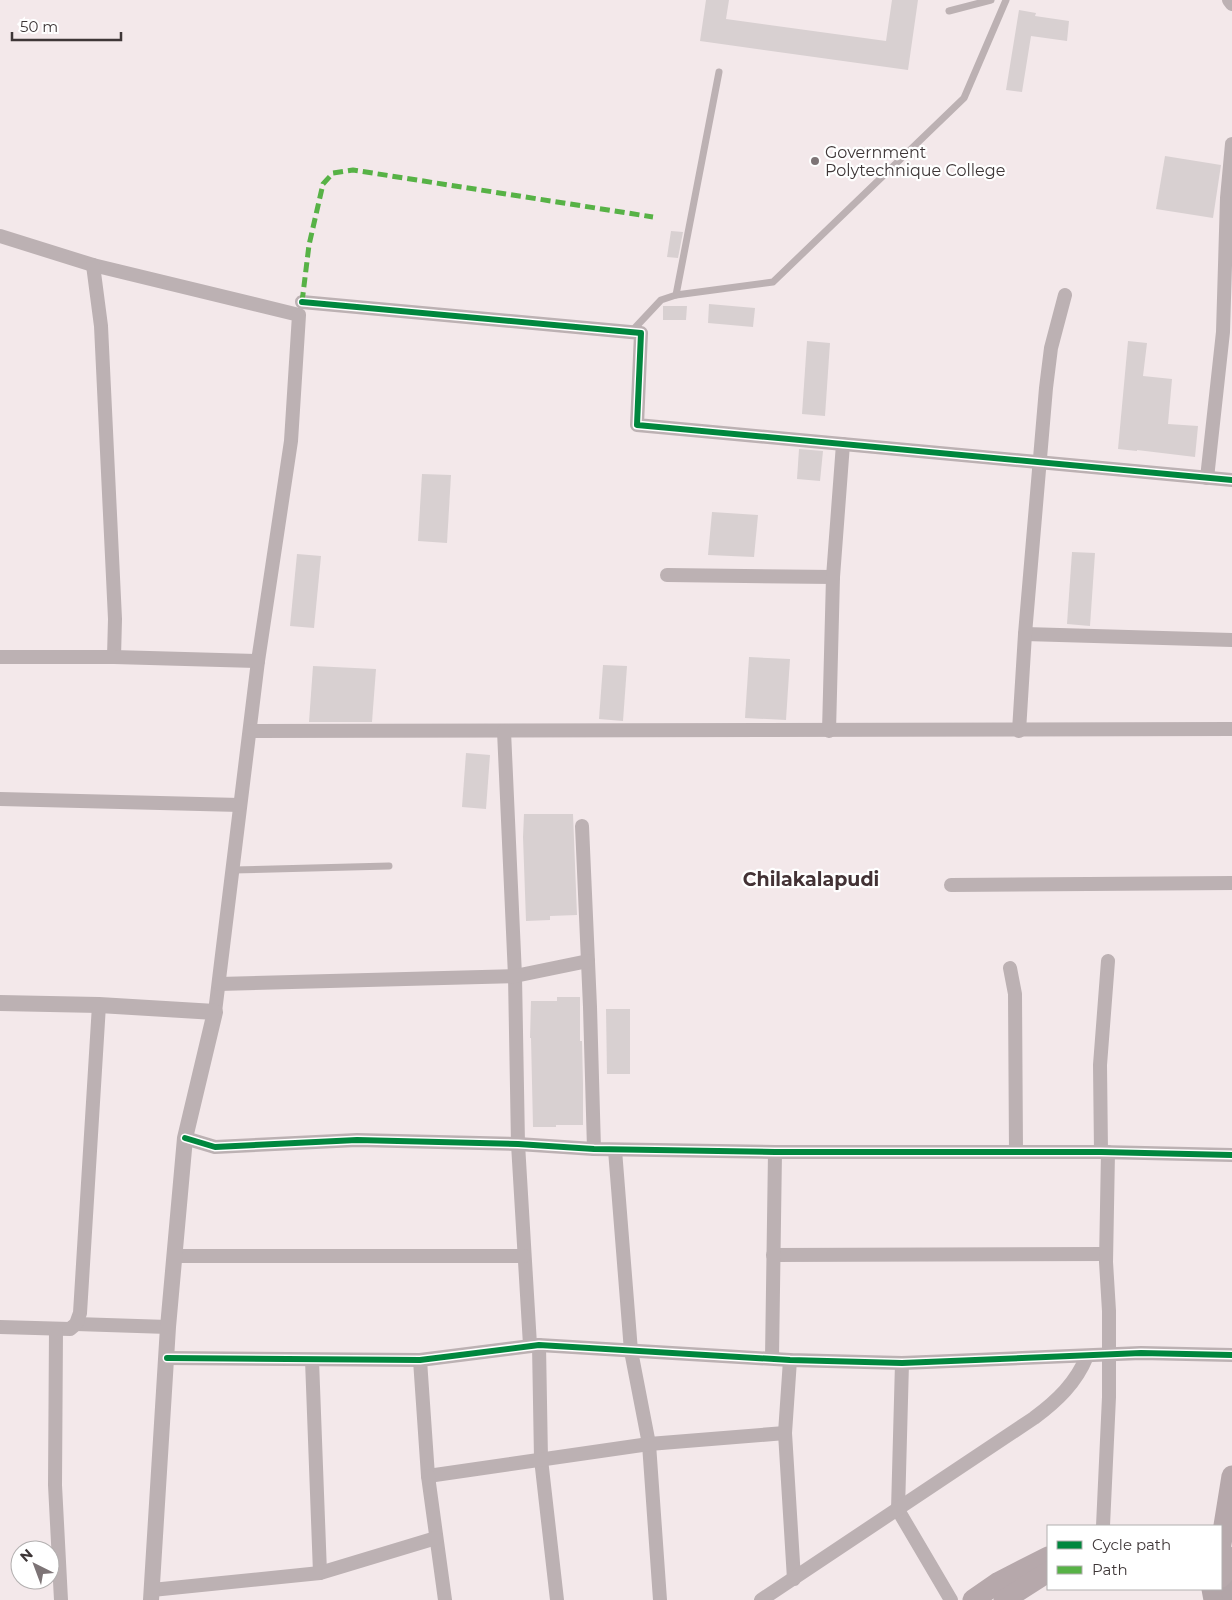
<svg xmlns="http://www.w3.org/2000/svg" width="1232" height="1600" font-family="Montserrat,sans-serif">
	<style>
		.building { fill: #d8d0d1 }
		.lines { fill: none; stroke-linecap: round; stroke-linejoin: round }
		.service { stroke: #bcb1b3; stroke-width: 7 }
		.minor { stroke: #bcb1b3; stroke-width: 14 }
		.tertiary { stroke: #bcb1b3; stroke-width: 16 }
		.secondary { stroke: #b2a5a8; stroke-width: 19 }
		.primary { stroke: #b6a8ab; stroke-width: 21 }
		.quiet { stroke: #57b246; stroke-width: 5; stroke-dasharray: 10 5; stroke-linecap: butt }
		.cycleway-casing { stroke: #fff; stroke-width: 9 }
		.cycleway { stroke: #00873e; stroke-width: 6 }
		.poi-dot { fill: #7d7476; stroke: #fff; stroke-width: 2 }
		.labels { text-anchor: middle; dominant-baseline: central; stroke-width: 4.5; stroke-linejoin: round; paint-order: stroke }
		.poi-label { font-size: 16px; fill: #3e3637; stroke: #fff; text-anchor: start }
		.quarter-label { font-size: 19px; font-weight: bold; fill: #433235; stroke: #fff }
	</style>
	<rect width="100%" height="100%" fill="#f3e8ea"/>
	<g class="building">
		<path d="M706 0H729L726 19 886 41 892 0H918L908 70 700 41Z"/>
		<path d="M1019 10 1036 13 1035 16 1069 21 1067 41 1031 36 1022 92 1006 90Z"/>
		<path d="M1165 156 1221 165 1213 218 1156 209Z"/>
		<path d="M671 231 683 232 678 258 667 257Z"/>
		<path d="M709 304 755 308 753 327 708 323Z"/>
		<path d="M663 306H687L686 320H663Z"/>
		<path d="M807 341 830 343 825 416 802 414Z"/>
		<path d="M1128 341 1147 343 1143 376 1172 379 1168 424 1198 426 1195 457 1137 450V451L1118 449Z"/>
		<path d="M799 449 823 451 820 481 797 479Z"/>
		<path d="M422 474 451 475 447 543 418 541Z"/>
		<path d="M712 512 758 515 754 557 708 555Z"/>
		<path d="M1072 552 1095 553 1090 626 1067 624Z"/>
		<path d="M297 554 321 556 314 628 290 626Z"/>
		<path d="M749 657 790 659 786 720 745 718Z"/>
		<path d="M603 665 627 666 623 721 599 719Z"/>
		<path d="M313 666 376 669 372 722H309Z"/>
		<path d="M466 753 490 755 486 809 462 807Z"/>
		<path d="M524 814H573L577 915 550 916V920L526 921 523 837Z"/>
		<path d="M557 997H580V1041H582L583 1084V1125H556V1127H533L531 1038H530L531 1001H557Z"/>
		<path d="M606 1009H630V1074H607Z"/>
	</g>
	<g class="lines">
		<g class="service">
			<path d="M949 11 991 0"/>
			<path d="M676 295 773 282 964 98 1006 0"/>
			<path d="M631 332 661 300 676 295 719 72"/>
			<path d="M233 870 389 866"/>
		</g>
		<g class="minor">
			<path d="M1229 0 1232 4"/>
			<path d="M0 236 93 265 299 315 291 441 258 661 215 1012"/>
			<path d="M93 265 101 326 115 619 114 657"/>
			<path d="M302 302 641 333 637 425 1232 480"/>
			<path d="M1207 478 1223 332 1227 198 1232 144"/>
			<path d="M667 575 833 577"/>
			<path d="M1025 634 1232 640"/>
			<path d="M0 657H114L258 661"/>
			<path d="M251 731 1232 729"/>
			<path d="M504 731 515 976 518 1144 530 1345"/>
			<path d="M829 731 833 577 843 444"/>
			<path d="M1019 731 1025 634 1046 388 1051 348 1065 295"/>
			<path d="M0 799 240 805"/>
			<path d="M582 826 590 1007 594 1149"/>
			<path d="M951 885 1232 883"/>
			<path d="M1010 968 1015 994 1016 1152"/>
			<path d="M219 984 515 976 588 961"/>
			<path d="M185 1138 215 1147 357 1140 518 1144 594 1149 775 1152H1101L1232 1155"/>
			<path d="M615 1150 631 1351 649 1444 660 1600"/>
			<path d="M1101 1152 1100 1065 1108 961"/>
			<path d="M773 1255 1106 1254"/>
			<path d="M174 1256H524"/>
			<path d="M76 1324 168 1327"/>
			<path d="M0 1327 70 1329 76 1324 80 1313 99 1005"/>
			<path d="M56 1329 55 1485 61 1600"/>
			<path d="M539 1345 541 1459 557 1600"/>
			<path d="M167 1358 420 1360 539 1345 790 1360 902 1363 1141 1353 1232 1355"/>
			<path d="M772 1358 775 1152"/>
			<path d="M312 1360 320 1573"/>
			<path d="M420 1360 428 1476 649 1444 785 1433"/>
			<path d="M790 1360 785 1433 794 1579"/>
			<path d="M902 1363 898 1510 951 1600"/>
			<path d="M428 1476 445 1600"/>
			<path d="M1103 1526 1109 1397V1311L1106 1262 1108 1152"/>
			<path d="M152 1590 320 1573 436 1538"/>
			<path d="M761 1600 1034 1418C1057 1401 1076 1383 1087 1356"/>
		</g>
		<path class="tertiary" d="M0 1003 99 1005 215 1012 185 1138 168 1327 151 1600"/>
		<g class="secondary">
			<path d="M1223 1574 1228 1600"/>
			<path d="M1211 1589 1213 1600"/>
		</g>
		<g class="primary">
			<path d="M1221 1544 1232 1476"/>
			<path d="M1221 1551C1230 1559 1229 1568 1221 1577"/>
			<path d="M973 1600 999 1582 1048 1557"/>
			<path d="M1004 1600 1048 1572"/>
		</g>
		<path class="quiet" d="M302 302 309 245 323 184 333 173 353 170 653 217"/>
		<g class="cycleway-casing">
			<g id="cycleway">
				<path d="M302 302 641 333 637 425 1232 480"/>
				<path d="M185 1138 215 1147 357 1140 518 1144 594 1149 775 1152H1101L1232 1155"/>
				<path d="M167 1358 420 1360 539 1345 790 1360 902 1363 1141 1353 1232 1355"/>
			</g>
		</g>
		<use href="#cycleway" class="cycleway"/>
	</g>
	<circle class="poi-dot" cx="815" cy="161" r="5"/>
	<g class="labels">
		<g class="poi-label">
			<text x="825" y="152">Government<tspan x="825" dy="18">Polytechnique College</tspan></text>
		</g>
		<g class="quarter-label">
			<text x="811" y="879">Chilakalapudi</text>
		</g>
	</g>
	<rect x="1047" y="1525" width="175" height="65" fill="#ffffff" stroke="#b2afaf"/>
	<rect x="1057" y="1541" width="25" height="8" fill="#00873e" stroke="#b2afaf"/>
	<text x="1092" y="1550" font-size="15" fill="#3e3637">Cycle path</text>
	<rect x="1057" y="1566" width="25" height="8" fill="#57b246" stroke="#b2afaf"/>
	<text x="1092" y="1575" font-size="15" fill="#3e3637">Path</text>
	<g transform="translate(35 1565) rotate(318)"><circle r="24" fill="#ffffff" stroke="#b2afaf"/>
	<path d="M0-4L9 19L0 12L-9 19Z" fill="#7d7476"/>
	<text y="-8" font-size="14" font-weight="bold" text-anchor="middle" fill="#3e3637">N</text>
	</g>
	<path d="M12 32v8h109v-8" fill="none" stroke="#3e3637" stroke-width="2.5"/>
	<text x="20" y="32" font-size="15" fill="#3e3637" stroke="#ffffff" stroke-width="4" paint-order="stroke">50 m</text>
</svg>
